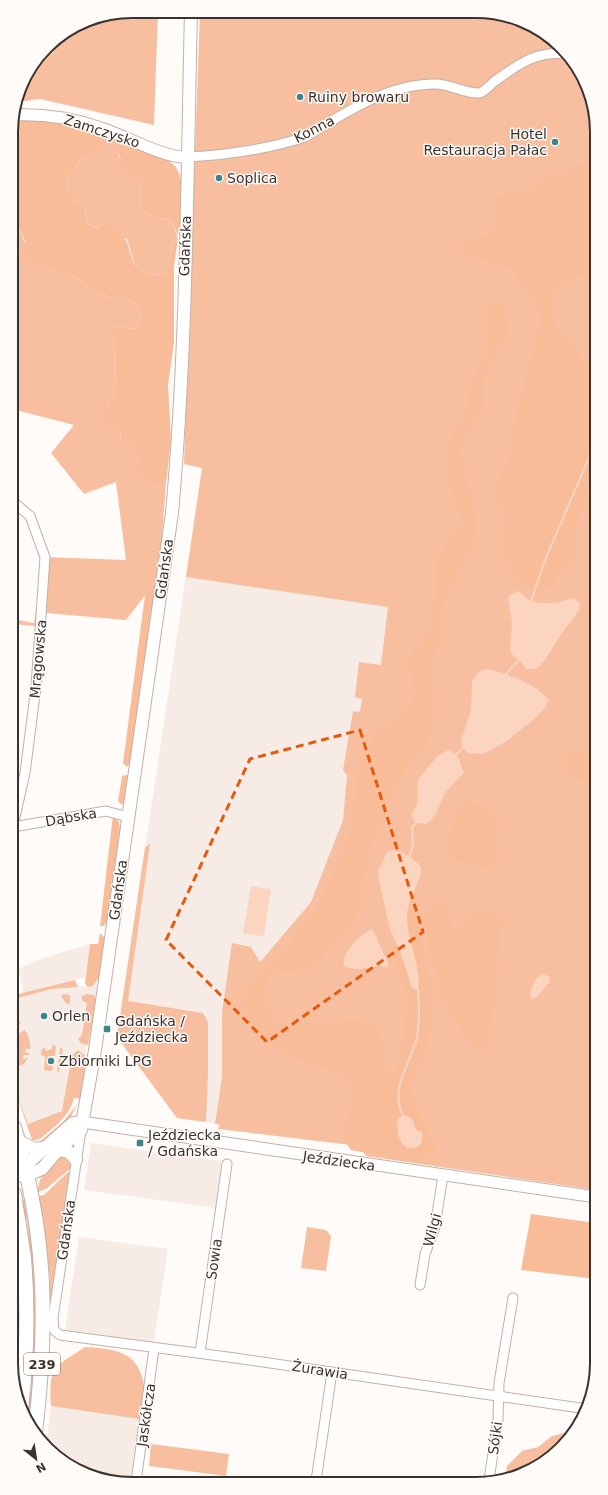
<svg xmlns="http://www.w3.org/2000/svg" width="608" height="1495" font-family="'DejaVu Sans',sans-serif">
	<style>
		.built { fill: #f7ebe5 }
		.green { fill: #f7bfa0 }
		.forest { fill: #f9bc99 }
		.water { fill: #fbd5c0 }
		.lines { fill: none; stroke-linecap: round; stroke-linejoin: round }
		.stream { stroke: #fbd5c0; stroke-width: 2 }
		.minor-casing { stroke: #c4b0a5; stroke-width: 11 }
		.tertiary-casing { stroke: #c4b0a5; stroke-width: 13 }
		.secondary-casing { stroke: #c4b0a5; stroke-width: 14 }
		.primary-casing { stroke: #c4b0a5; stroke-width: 16 }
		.minor { stroke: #fff; stroke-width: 9 }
		.tertiary { stroke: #fff; stroke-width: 11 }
		.secondary { stroke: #fff; stroke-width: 12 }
		.primary { stroke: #fff; stroke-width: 14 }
		.marked { fill: none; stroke: #e8590c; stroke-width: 3; stroke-dasharray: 8 5; stroke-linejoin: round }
		.poi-dot { fill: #3d858a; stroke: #fffbf8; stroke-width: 1.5 }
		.labels { text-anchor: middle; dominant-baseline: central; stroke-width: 3; stroke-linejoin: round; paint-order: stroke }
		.shield { fill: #fffbf8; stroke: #756e6b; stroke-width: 1 }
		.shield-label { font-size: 13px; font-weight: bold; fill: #3a322e }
		.poi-label { font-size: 14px; fill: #3a322e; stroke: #fffbf8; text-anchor: start }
		.street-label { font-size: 14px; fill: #3a322e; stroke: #fffbf8 }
		.rim { fill: none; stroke: #3a322e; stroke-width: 2 }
	</style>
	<rect width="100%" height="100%" fill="#fffbf8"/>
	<g class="built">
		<path d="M465 417 347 775 343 820 331 855 311 902 246 978 220 1124 177 1118 117 1037 202 468Z"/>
		<path d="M90 944 85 977 24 994 18 969 40 959Z"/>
		<path d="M98 985 85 1056 63 1111 28 1124 14 1087V999L52 989Z"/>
		<path d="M91 1143 221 1161 222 1173 217 1208 84 1190Z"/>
		<path d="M79 1237 168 1249 154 1342 65 1330Z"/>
		<path d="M51 1406 139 1419 130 1482H109L52 1454 46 1446Z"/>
	</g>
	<g class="green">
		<path d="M132 11H158L154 125 40 99 17 102 23 79 52 41 86 20Z"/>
		<path d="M200 11 499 13 556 41 581 72 593 101 596 1190 366 1156 359 1146 218 1129 220 1125 215 1124 222 1077V1012L232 943 251 947 260 962 311 902 343 820 347 775 343 770 353 711 360 712 362 699 355 697 359 662 381 665 388 607 186 577 202 468 184 464Z"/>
		<path d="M13 118 64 122 119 139 121 144 117 151 122 163 142 180 140 187 141 208 150 216 172 221 178 239 173 242 169 261 163 274 152 275 135 266 127 239 88 224 84 209 68 190 67 178 83 158 87 156 19 119 11 125Z"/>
		<path d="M12 226 19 228 33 264 70 274 101 295 133 300 141 313 137 328 131 329 115 326 110 332 116 344 115 392 106 407 120 430 121 439 135 444 156 487 166 483 159 577 126 620 46 613 45 627 13 624V619L34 623 45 557 126 560 116 482 84 494 51 453 74 425 12 409Z"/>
		<path d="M150 844 128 1001 203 1013 208 1022V1073L206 1122 177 1118 117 1037 145 847Z"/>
		<path d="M75 980 78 987 52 989 14 999V995Z"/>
		<path d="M64 994 70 995V1004L66 1003 61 996Z"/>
		<path d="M86 994 94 995 96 999 88 1045 82 1044 78 1039 82 1035 87 1003 83 1001 81 997Z"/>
		<path d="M14 1015 21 1023 14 1027 18 1034 25 1030C28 1036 31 1041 30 1049H25L26 1053H29V1055H23V1059L28 1058 24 1064 14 1068V1025L18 1023Z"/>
		<path d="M52 1045 56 1046 55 1056H49L48 1065 53 1066V1069L51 1071 44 1070 45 1056 41 1055V1050L45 1047 46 1051 52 1049Z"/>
		<path d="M60 1048 63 1049 59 1072 57 1071Z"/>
		<path d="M78 1050 85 1055 86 1064 80 1099 74 1098C69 1117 54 1127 40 1139L37 1140H32L14 1087 28 1124 62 1111 72 1055Z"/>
		<path d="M78 1103 69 1120 49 1140 37 1144 63 1122Z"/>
		<path d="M60 1156C67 1158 70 1160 71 1168L46 1189 38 1192C38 1175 49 1167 60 1156Z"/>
		<path d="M71 1172 52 1295 50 1298V1279L39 1196 44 1195 67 1173Z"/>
		<path d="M27 1199 31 1221 38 1311 31 1428 25 1419 34 1362V1293L27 1221 20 1200Z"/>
		<path d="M307 1227 326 1230 331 1236 326 1271 301 1268Z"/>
		<path d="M15 1246C20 1297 20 1345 16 1396Z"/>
		<path d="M85 1347C114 1349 138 1350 144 1385 146 1395 141 1409 139 1419L51 1406C49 1364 53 1369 85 1347Z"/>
		<path d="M568 1432 573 1434 572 1437 543 1464 505 1480 507 1466 522 1451 538 1447 552 1436Z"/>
		<path d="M151 1444 229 1454 226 1476 149 1466Z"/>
	</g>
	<g class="forest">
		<path d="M18 119 57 125 96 133 104 145 101 149 83 158 67 178 68 190 84 209 88 224 97 228 107 224C132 239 125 242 135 266L152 275 163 274 169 261 173 242 178 239 174 266V342L168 385 171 441 166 483 156 487 138 474 140 457 135 444 121 439 120 430 105 425 106 407 115 392 116 344 110 332 115 326 131 329 137 328 141 313 133 300 101 295 70 274 33 265 24 257 21 249 25 241 19 228 12 226 11 125Z"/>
		<path d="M121 144C132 147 165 156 173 164 189 181 181 214 178 236L172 221 150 216 141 208 140 187 141 180 124 174 120 157 117 151Z"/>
		<path d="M593 164V278L586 273 562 286 556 293 551 306 556 326 574 344 594 385V426L590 438C595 448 597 476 594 487 593 491 589 494 587 498 579 515 574 532 576 552L555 583 540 593 534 591 511 570 503 558 506 514 499 504 497 496 499 479 513 448V428L539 326 540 311 531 295 512 270 494 263 479 260 466 254 458 247 462 242 484 236 494 229 497 216 495 201 499 195 530 191 543 178 567 173 578 165Z"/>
		<path d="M494 299 502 301 510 328 485 373 483 406 460 447 477 521 475 538 446 599 442 612 441 641 430 663 434 704 431 738 403 773 391 794 371 849 358 893 359 909 355 920 336 940 323 958 310 969 297 973 278 970 268 979 261 995 273 1008 275 1019 283 1025 298 1026 368 1019 379 1027 385 1071 389 1075 396 1071 402 1047 407 997 392 951 394 948H398L420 982 410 945 407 914 412 908 415 907 422 949 430 981 431 1015 428 1046 410 1087 416 1110 435 1144V1152L420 1163 351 1150 346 1143C346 1136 346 1128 347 1121 349 1106 357 1087 345 1075 301 1060 257 1054 242 1004L251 985 265 967 287 945 321 901 341 854 353 817 359 760 378 730 409 708 415 695 408 656 429 633 434 620 436 561 448 540 460 532V518L446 471 445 460 450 438 467 412 468 391 488 344 487 306Z"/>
		<path d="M159 577 130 763 127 767 123 763 145 595Z"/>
		<path d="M579 749 588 760 595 761V783H586L570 775 566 754Z"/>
		<path d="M126 775 129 776 124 801 122 805 118 801 122 776Z"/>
		<path d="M468 800 495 815 500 824 493 840 499 849 496 863 488 868 451 859 443 851 458 811Z"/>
		<path d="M113 815 119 822 120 829 108 920 104 926H100Z"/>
		<path d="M437 902 450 906 449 918 455 929 459 930 465 926 466 916C478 911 490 906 502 916 499 942 494 1035 482 1052L473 1045 446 1010 440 998 439 978 431 959 428 944 426 918 428 908Z"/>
		<path d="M100 933 105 938 100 976 93 986 88 987 85 983 90 944H98Z"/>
		<path d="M531 1214 596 1223V1279L521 1270Z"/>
	</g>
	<g class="water">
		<path d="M516 591C522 592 524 597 529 600 543 607 560 602 574 598L580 604 579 610 560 636 545 660 539 667 533 669H526L522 662 514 657 510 650 512 624 508 597Z"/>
		<path d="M485 669C501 671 540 685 548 700L545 708 531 722 505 742 484 754 468 753 463 748 461 741 471 710 472 681 480 671Z"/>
		<path d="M449 750 458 757 464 773C458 779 451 785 446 792 438 804 439 816 426 824L416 823 411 816 417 804 418 780 437 756Z"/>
		<path d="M394 850C402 852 418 860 421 868 423 876 407 902 407 915 406 938 423 972 418 990L412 988 401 954 390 929 379 881 378 871 386 854 389 851Z"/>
		<path d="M251 886 269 889 271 891 264 935 262 936 244 934 243 932Z"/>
		<path d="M370 930H373L389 965 387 967C372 963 360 974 344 966 341 953 359 936 370 930Z"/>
		<path d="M544 974 550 977 549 983C543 988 538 998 532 999L530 994C532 985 535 977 544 974Z"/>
		<path d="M406 1115 413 1120C414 1127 415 1131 423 1132L421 1144 415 1148H407C398 1141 396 1130 398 1118Z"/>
	</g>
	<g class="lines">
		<g class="stream">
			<path d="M531 601 545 560 594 446"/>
			<path d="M506 674 518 661"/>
			<path d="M456 755 463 748"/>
			<path d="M409 858 413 845 412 827 416 823"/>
			<path d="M403 1116C389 1087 411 1064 417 1037 420 1021 419 1005 418 990"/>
		</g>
		<g class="minor-casing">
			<g id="minor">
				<path d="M187 157C226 155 268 149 305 137 345 113 387 84 435 84 451 84 465 94 480 93 486 90 490 85 495 81 519 64 535 51 566 54"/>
				<path d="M12 501 30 516 45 557 36 687 25 773 13 826"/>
				<path d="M13 827 106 811 128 817"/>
				<path d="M81 1130 53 1318 54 1330 60 1335 235 1358 587 1409"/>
				<path d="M420 1285 425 1254 435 1227 443 1175"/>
				<path d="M200 1353 227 1164"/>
				<path d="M489 1480 498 1419 499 1383 513 1298"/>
				<path d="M316 1481 332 1372"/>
				<path d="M136 1482 154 1348"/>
			</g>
		</g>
		<g class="tertiary-casing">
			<g id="tertiary">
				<path d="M14 115C43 114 73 118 101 128 124 135 166 159 187 157"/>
				<path d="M82 1122 596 1197"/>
			</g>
		</g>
		<g class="secondary-casing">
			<g id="secondary">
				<path d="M18 1141 35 1149 48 1147"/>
				<path d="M58 1150 69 1152 76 1160"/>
				<path d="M19 1171 73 1123 82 1122"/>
				<path d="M14 1176 27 1175 42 1169 58 1150 81 1130 95 1050 172 513C187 346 187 179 191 11"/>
			</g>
		</g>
		<g class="primary-casing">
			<g id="primary">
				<path d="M14 1127C47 1233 48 1324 35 1433"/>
				<path d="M14 1194C17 1215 21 1237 24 1258 28 1308 27 1359 21 1409"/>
			</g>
		</g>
		<use href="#minor" class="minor"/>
		<use href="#tertiary" class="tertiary"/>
		<use href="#secondary" class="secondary"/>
		<use href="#primary" class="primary"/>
	</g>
	<path class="marked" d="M360 730 423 932 267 1042 166 940 250 759Z"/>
	<g class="poi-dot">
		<circle cx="300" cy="97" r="4"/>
		<circle cx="555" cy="142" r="4"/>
		<circle cx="219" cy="178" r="4"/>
		<circle cx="44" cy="1016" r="4"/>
		<rect x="103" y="1025" width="8" height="8" rx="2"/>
		<circle cx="51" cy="1061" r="4"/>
		<rect x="136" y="1139" width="8" height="8" rx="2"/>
	</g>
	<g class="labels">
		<rect class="shield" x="24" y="1353" width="36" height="22" rx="3"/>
		<g class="shield-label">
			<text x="42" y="1364">239</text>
		</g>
		<g class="poi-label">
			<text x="308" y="97">Ruiny browaru</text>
			<text x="547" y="134" text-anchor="end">Hotel<tspan x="547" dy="16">Restauracja Pałac</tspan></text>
			<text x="227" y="178">Soplica</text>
			<text x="52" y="1016">Orlen</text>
			<text x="115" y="1021">Gdańska /<tspan x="115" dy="16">Jeździecka</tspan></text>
			<text x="59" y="1061">Zbiorniki LPG</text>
			<text x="148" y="1135">Jeździecka<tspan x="148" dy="16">/ Gdańska</tspan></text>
		</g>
		<g class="street-label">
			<text transform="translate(314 129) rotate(-27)">Konna</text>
			<text transform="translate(102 131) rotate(18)">Zamczysko</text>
			<text transform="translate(185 246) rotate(-88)">Gdańska</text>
			<text transform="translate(164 569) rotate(-82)">Gdańska</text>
			<text transform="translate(38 659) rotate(-85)">Mrągowska</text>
			<text transform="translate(71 817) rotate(-10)">Dąbska</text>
			<text transform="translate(118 890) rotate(-82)">Gdańska</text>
			<text transform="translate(339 1161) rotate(8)">Jeździecka</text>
			<text transform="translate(66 1230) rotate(-82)">Gdańska</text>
			<text transform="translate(432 1230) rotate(-75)">Wilgi</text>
			<text transform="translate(214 1259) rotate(-82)">Sowia</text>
			<text transform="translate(320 1370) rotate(9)">Żurawia</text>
			<text transform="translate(146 1415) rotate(-82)">Jaskółcza</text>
			<text transform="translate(495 1438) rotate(-82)">Sójki</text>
		</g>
	</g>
	<path d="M0 0H608V1495H0ZM132 18H476A114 114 0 0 1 590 132V1363A114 114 0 0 1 476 1477H132A114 114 0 0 1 18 1363V132A114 114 0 0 1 132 18Z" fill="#fffbf8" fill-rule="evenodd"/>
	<path class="rim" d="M132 18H476A114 114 0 0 1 590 132V1363A114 114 0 0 1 476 1477H132A114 114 0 0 1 18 1363V132A114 114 0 0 1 132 18Z"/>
	<g transform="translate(36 1459) rotate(150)" stroke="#fffbf8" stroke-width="3" paint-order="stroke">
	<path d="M0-3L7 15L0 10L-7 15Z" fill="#3a322e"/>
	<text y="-6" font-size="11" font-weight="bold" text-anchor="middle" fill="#3a322e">N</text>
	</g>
</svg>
